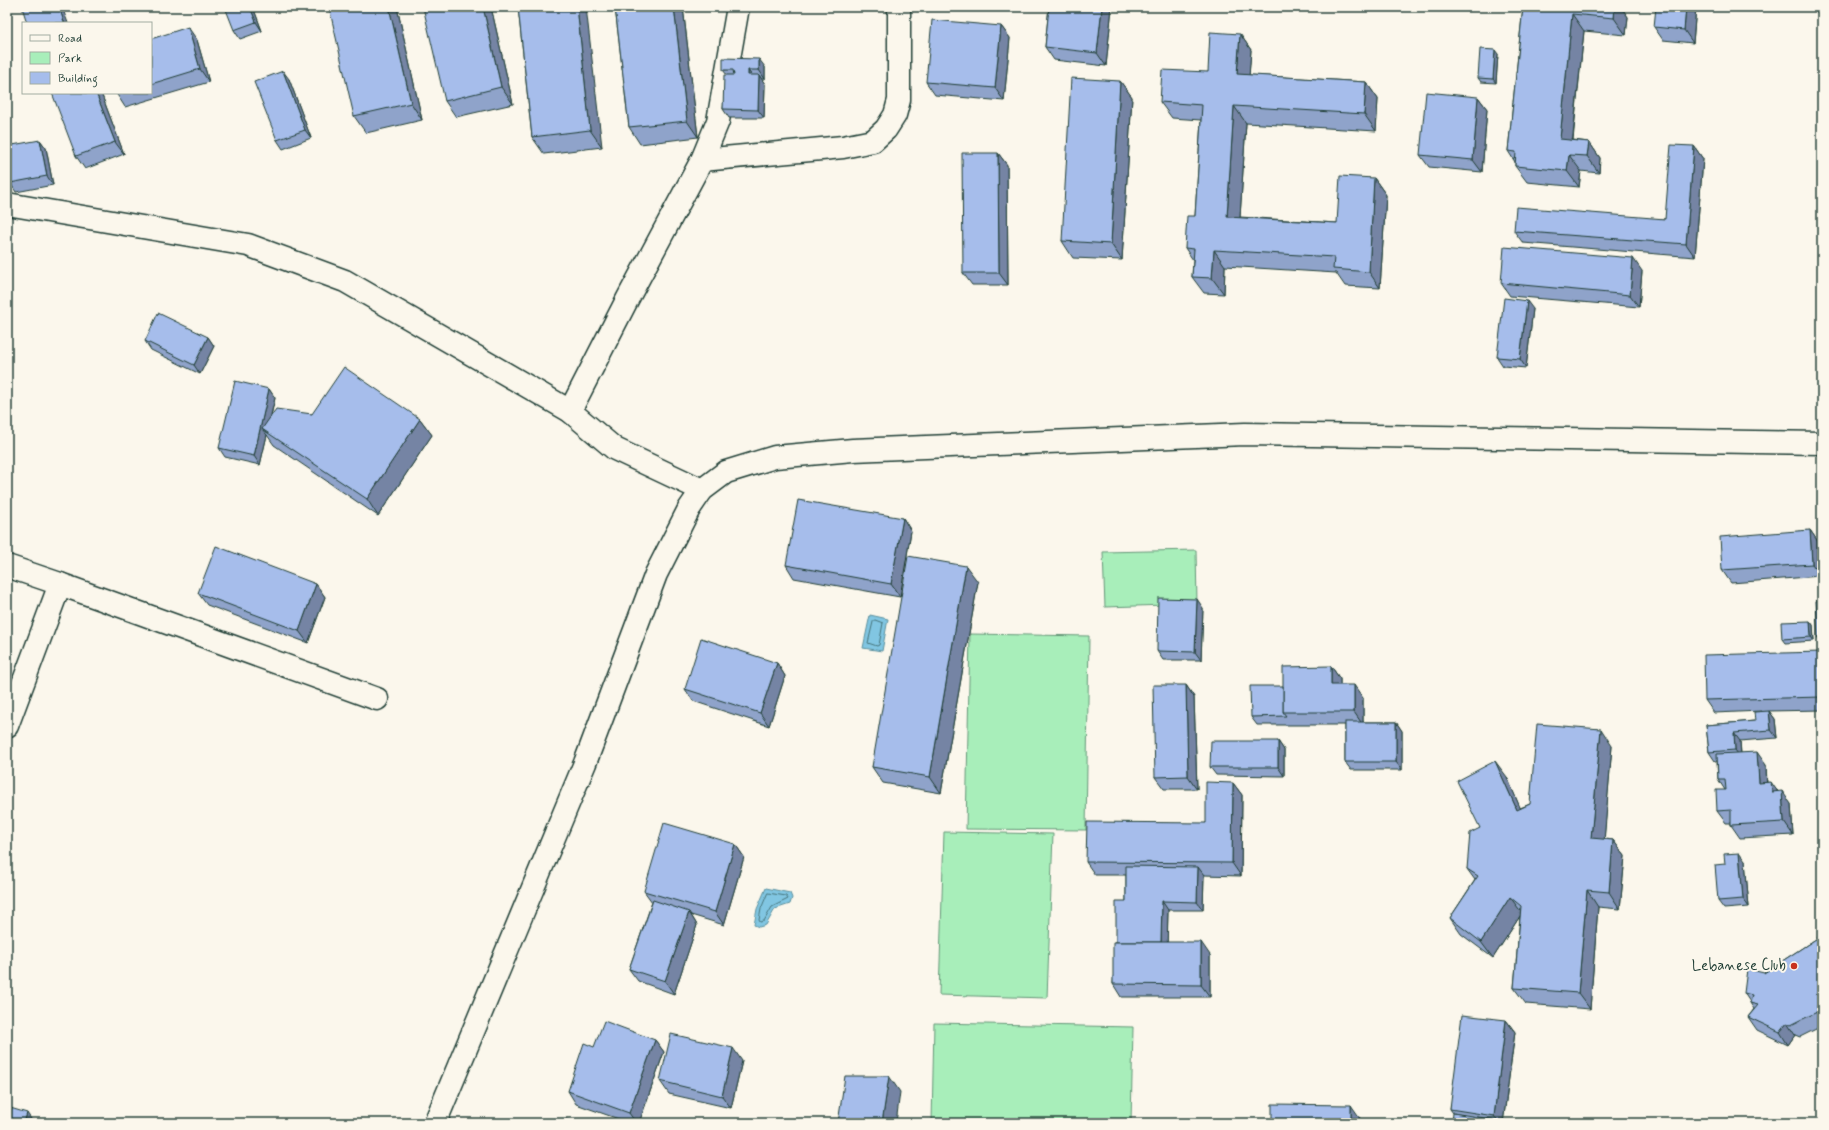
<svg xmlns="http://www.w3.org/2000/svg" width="1829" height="1130" font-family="Mynerve,sans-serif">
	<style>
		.green { fill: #a8eeba; stroke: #649677 }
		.water { fill: #81c6e2; stroke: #5a8f9c }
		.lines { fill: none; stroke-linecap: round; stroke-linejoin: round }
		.shore { stroke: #46747a; stroke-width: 1 }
		.street-casing { stroke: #1f3d34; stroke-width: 25 }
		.street { stroke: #fbf7ec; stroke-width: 22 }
		.wall { fill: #8fa3ca; stroke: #1f3d34 }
		.shaded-wall { fill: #7484a4; stroke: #1f3d34 }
		.building { fill: #a6bdeb; stroke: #1f3d34 }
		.poi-dot { fill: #c8321e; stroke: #fbf7ec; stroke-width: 1.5 }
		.labels { text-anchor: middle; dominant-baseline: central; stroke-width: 4; stroke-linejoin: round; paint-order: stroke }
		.poi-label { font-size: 15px; fill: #1f3d34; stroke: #fbf7ec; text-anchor: end }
	</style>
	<rect width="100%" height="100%" fill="#fbf7ec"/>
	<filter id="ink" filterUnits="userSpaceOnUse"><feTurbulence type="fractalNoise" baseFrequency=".025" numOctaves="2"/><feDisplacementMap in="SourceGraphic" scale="8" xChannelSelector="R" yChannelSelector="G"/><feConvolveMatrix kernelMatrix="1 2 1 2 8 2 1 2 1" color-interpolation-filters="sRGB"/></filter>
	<g filter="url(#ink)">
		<g class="green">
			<path d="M1196 550 1197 604 1105 607 1103 552Z"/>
			<path d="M970 634 1089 636 1086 830 966 829Z"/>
			<path d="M944 832 1053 834 1047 998 939 995Z"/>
			<path d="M934 1023 1133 1027 1131 1123H932Z"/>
		</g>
		<g class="water">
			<path d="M870 615 888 619 882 651 863 648Z"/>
			<path d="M766 888 790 893 792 898 790 904 775 909 766 925 759 927 754 925 757 909Z"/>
		</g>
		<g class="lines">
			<g class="shore">
				<path d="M875 620 883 623 879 645 877 646 868 643 873 622Z"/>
				<path d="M768 893 786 896 788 899 772 907 764 921 760 922 759 920 761 909Z"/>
			</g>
			<g class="street-casing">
				<g id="street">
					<path d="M702 160 843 147 873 141 886 129 895 115 899 100V7"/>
					<path d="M7 204 248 245 345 281 570 411 615 449 702 490"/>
					<path d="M570 411 628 298 702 160 718 121 738 7"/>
					<path d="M7 566 60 584"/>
					<path d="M7 726 60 584 377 699"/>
					<path d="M435 1123 585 763 656 574 689 509 702 490 726 472 775 457 853 450 1245 434 1822 443"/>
				</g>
			</g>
			<use href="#street" class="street"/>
		</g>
		<g class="wall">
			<path d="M253 7 262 31 240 39 234 30Z"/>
			<path d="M397 7 422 120 366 133 354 116Z"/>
			<path d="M491 7 513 104 456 117 445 101Z"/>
			<path d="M518 7 602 147 544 154 532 137Z"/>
			<path d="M615 7H683L698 137 640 144 629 127Z"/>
			<path d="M1049 7H1112L1106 66 1054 60 1045 47Z"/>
			<path d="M1523 7H1621L1628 17 1626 35 1584 31 1573 140 1589 142 1600 158 1599 173 1581 171 1579 187 1527 182 1515 166V162L1508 151Z"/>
			<path d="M1696 7 1693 43 1663 40 1654 27Z"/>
			<path d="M1001 26 1010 38 1004 101 935 95 926 82Z"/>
			<path d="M1240 34 1251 50 1249 75 1366 82 1378 99 1376 131 1246 123 1240 217 1337 223 1374 178 1386 195 1380 288 1345 286 1336 273 1225 266 1224 294 1204 293 1192 277 1193 260 1185 248 1195 216 1201 120 1172 118 1160 102 1208 72Z"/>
			<path d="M151 39 197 40 209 82 125 107 116 93H151Z"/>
			<path d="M1498 54 1496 83 1481 82 1478 78Z"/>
			<path d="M765 67V79H761L765 84 764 118H729L723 109 727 75 723 70Z"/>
			<path d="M289 79 311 138 283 149 277 140Z"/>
			<path d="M1120 81 1132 97 1122 260 1073 258 1062 241Z"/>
			<path d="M101 93 124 154 85 169 76 156Z"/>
			<path d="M1478 97 1487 109 1482 172 1429 167 1420 155Z"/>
			<path d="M40 140 46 148 53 185 16 192 10 183Z"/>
			<path d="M1694 146 1703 159 1695 257 1523 243 1514 231 1665 219Z"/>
			<path d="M998 153 1007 165 1008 285H972L963 273Z"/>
			<path d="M1642 271 1639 307 1510 296 1501 283Z"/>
			<path d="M1533 309 1526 368 1503 366 1497 357Z"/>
			<path d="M208 337 214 346 200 374 151 350 145 341Z"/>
			<path d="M269 389 275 398 271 416 312 414 420 419 432 435 378 516 274 445 267 435 260 465 225 457 219 448Z"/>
			<path d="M903 518 911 531 900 597 794 578 786 565Z"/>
			<path d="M1810 530 1819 543 1821 576 1731 583 1722 570Z"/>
			<path d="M978 582 941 793 883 783 872 767Z"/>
			<path d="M316 584 325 597 308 643 207 605 198 593Z"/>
			<path d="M1822 600V643H1821L1818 639Z"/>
			<path d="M1203 608 1201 660H1163L1157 651Z"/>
			<path d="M1810 621 1813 625 1814 641 1785 643 1782 639Z"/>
			<path d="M1822 652V710L1769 711 1775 719 1777 738 1740 741 1741 753 1766 765 1767 782 1778 791 1791 804 1793 835 1740 838 1731 825V823H1726L1717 811 1725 790 1718 779 1717 761H1715L1709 752 1706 725 1755 721 1762 711 1714 713 1705 700Z"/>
			<path d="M777 663 785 676 769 726 693 701 685 689Z"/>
			<path d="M1331 666 1340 679V685L1363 698V722H1396L1402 731V770H1351L1345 762V725H1257L1251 717 1283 686Z"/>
			<path d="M1186 685 1194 697 1197 789H1164L1155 777Z"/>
			<path d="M1278 741 1284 750V776L1216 775 1210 767Z"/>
			<path d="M1612 746 1604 839 1613 840 1625 856 1620 909 1598 907 1590 1009 1526 1004 1514 988 1520 916 1493 958 1461 934 1450 918 1475 880 1467 869 1480 828 1507 777 1520 808 1530 804Z"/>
			<path d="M1233 783 1242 795 1241 876 1204 875 1203 910H1168L1167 942 1210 955V997H1121L1113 984 1116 942 1126 901V875H1095L1086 862 1206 823Z"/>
			<path d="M735 844 744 857 724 925 691 915 697 925 674 994 638 981 629 969 652 902 644 891Z"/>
			<path d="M1745 861 1749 907 1724 909 1718 901Z"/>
			<path d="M1822 935V1026L1800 1037 1795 1035 1788 1045 1757 1030 1748 1017 1754 1009 1750 1003V1002L1744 993 1764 973Z"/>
			<path d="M1506 1020 1515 1032 1503 1123 1453 1113 1450 1109Z"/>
			<path d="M655 1040 664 1052 639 1123H630L576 1104 568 1091Z"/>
			<path d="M742 1061 731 1108 669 1094 660 1081Z"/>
		</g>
		<g class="shaded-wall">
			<path d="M59 7H62L68 23H65L64 22Z"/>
			<path d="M250 7H253L262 31 256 22Z"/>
			<path d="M389 7H397L422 120 411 103Z"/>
			<path d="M483 7H491L513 104 501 87Z"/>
			<path d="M577 7H586L602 147 590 130Z"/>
			<path d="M674 7H683L698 137 687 121Z"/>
			<path d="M1102 7H1112L1106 66 1097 53Z"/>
			<path d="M1615 7H1621L1628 17 1626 35 1614 18Z"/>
			<path d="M1686 7H1696L1693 43 1684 30Z"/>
			<path d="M1572 14 1584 31 1571 155 1560 139Z"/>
			<path d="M1001 26 1010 38 1004 101 995 88Z"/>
			<path d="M188 27 197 40 209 82 200 69Z"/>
			<path d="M1240 34 1251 50 1248 91 1237 74Z"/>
			<path d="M1495 50 1498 54 1496 83 1493 79Z"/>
			<path d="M759 59 765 67V79L759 70Z"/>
			<path d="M748 70 754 79 748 75Z"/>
			<path d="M283 71 289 79 311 138 305 130Z"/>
			<path d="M759 75 765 84 764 118 758 110Z"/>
			<path d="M1120 81 1132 97 1122 260 1111 244Z"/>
			<path d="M1366 82 1378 99 1376 131 1364 114Z"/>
			<path d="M96 93H101L124 154 115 142Z"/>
			<path d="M1478 97 1487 109 1482 172 1473 160Z"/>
			<path d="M1234 106 1246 123 1239 233 1227 217Z"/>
			<path d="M40 140 46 148 53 185 47 176Z"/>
			<path d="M1589 142 1600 158 1599 173 1587 156Z"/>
			<path d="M1694 146 1703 159 1695 257 1686 244Z"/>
			<path d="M998 153 1007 165 1008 285 999 273Z"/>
			<path d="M1569 155 1581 171 1579 187 1567 171Z"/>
			<path d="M1374 178 1386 195 1380 288 1369 272Z"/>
			<path d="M1214 250 1225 266 1224 294 1212 278Z"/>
			<path d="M1633 258 1642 271 1639 307 1630 295Z"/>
			<path d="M1527 301 1533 309 1526 368 1520 359Z"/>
			<path d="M208 337 214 346 200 374 194 365Z"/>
			<path d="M269 389 275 398 267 432 262 429 267 435 260 465 254 456Z"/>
			<path d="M420 419 432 435 378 516 367 499Z"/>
			<path d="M903 518 911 531 900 597 891 584Z"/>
			<path d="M1810 530 1819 543 1821 576 1812 564Z"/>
			<path d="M966 566 978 582 941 793 930 777Z"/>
			<path d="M316 584 325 597 308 643 299 631Z"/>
			<path d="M1197 599 1203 608 1201 660 1195 652Z"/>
			<path d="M1810 621 1813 625 1814 641 1811 637Z"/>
			<path d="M777 663 785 676 769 726 760 713Z"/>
			<path d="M1331 666 1340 679V698L1331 685Z"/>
			<path d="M1186 685 1194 697 1197 789 1188 776Z"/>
			<path d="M1354 685 1363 698V725L1354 712Z"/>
			<path d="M1769 711 1775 719 1777 738 1771 730Z"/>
			<path d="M1396 722 1402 731V770L1396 762Z"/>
			<path d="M1601 729 1612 746 1603 854 1591 838Z"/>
			<path d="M1734 733 1740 741 1741 758 1735 750Z"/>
			<path d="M1278 741 1284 750V776L1278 767Z"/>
			<path d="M1757 752 1766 765 1767 795 1759 783Z"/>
			<path d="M1495 761 1507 777 1528 826 1517 810Z"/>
			<path d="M1771 782 1780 795 1772 792Z"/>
			<path d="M1233 783 1242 795 1241 876 1232 863Z"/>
			<path d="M1782 791 1791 804 1793 835 1784 822Z"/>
			<path d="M1613 840 1625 856 1620 909 1609 892Z"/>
			<path d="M735 844 744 857 724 925 715 912Z"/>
			<path d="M1739 853 1745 861 1749 907 1743 899Z"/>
			<path d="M1198 867 1204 875 1203 910 1197 902Z"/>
			<path d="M1587 890 1598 907 1590 1009 1578 993Z"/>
			<path d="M1510 897 1522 913 1493 958 1481 942Z"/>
			<path d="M1162 901 1168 910 1167 955 1161 946Z"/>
			<path d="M689 912 697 925 674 994 665 981Z"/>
			<path d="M1201 942 1210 955V997L1201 985Z"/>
			<path d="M1819 980 1822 984V1019L1817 1012Z"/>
			<path d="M1506 1020 1515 1032 1503 1123H1496L1497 1120 1494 1116Z"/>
			<path d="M1787 1023 1795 1035 1788 1045 1780 1032Z"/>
			<path d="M655 1040 664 1052 639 1123H636L629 1113Z"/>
			<path d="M733 1048 742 1061 731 1108 722 1096Z"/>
			<path d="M889 1076 900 1092 896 1123H882Z"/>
			<path d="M1351 1105 1360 1118V1123H1351Z"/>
			<path d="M27 1113 33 1122V1123H24Z"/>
		</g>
		<g class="building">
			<path d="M22 7H59L64 22 62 23H27Z"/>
			<path d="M225 7H250L256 22 234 30Z"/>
			<path d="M329 7H389L411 103 354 116Z"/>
			<path d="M423 7H483L501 87 445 101Z"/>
			<path d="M518 7H577L590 130 532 137Z"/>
			<path d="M615 7H674L687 121 629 127Z"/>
			<path d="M1049 7H1102L1097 53 1045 47Z"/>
			<path d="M1523 7H1615L1614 18 1572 14 1560 139 1589 142 1587 156 1569 155 1567 171 1515 166 1516 152 1508 151Z"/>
			<path d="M1656 7H1686L1684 30 1654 27Z"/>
			<path d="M932 20 1001 26 995 88 926 82Z"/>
			<path d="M188 27 200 69 151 84V39Z"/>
			<path d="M1210 32 1240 34 1237 74 1366 82 1364 114 1234 106 1227 217 1337 223 1340 176 1374 178 1369 272 1333 269 1334 257 1214 250 1212 278 1192 277 1194 249 1185 248 1187 216H1195L1202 105 1160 102 1162 70 1208 72Z"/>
			<path d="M1480 49 1495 50 1493 79 1478 78Z"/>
			<path d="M723 58 759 59V70H748V75H759L758 110 723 109 724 75H734L733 70H723Z"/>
			<path d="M283 71 305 130 277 140 254 82Z"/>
			<path d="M1071 78 1120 81 1111 244 1062 241Z"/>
			<path d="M1426 92 1478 97 1473 160 1420 155Z"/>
			<path d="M52 93H96L115 142 76 156Z"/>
			<path d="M40 140 47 176 10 183 7 167V146Z"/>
			<path d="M1671 145 1694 146 1686 244 1514 231 1516 207 1665 219Z"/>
			<path d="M962 153H998L999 273H963Z"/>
			<path d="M1504 247 1633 258 1630 295 1501 283Z"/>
			<path d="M1504 298 1527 301 1520 359 1497 357Z"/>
			<path d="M158 313 208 337 194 365 145 341Z"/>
			<path d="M344 367 420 419 367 499 262 429 276 409 312 414Z"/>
			<path d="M235 381 269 389 254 456 219 448Z"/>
			<path d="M798 500 903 518 891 584 786 565Z"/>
			<path d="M1810 530 1812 564 1722 570 1720 537Z"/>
			<path d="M216 546 316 584 299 631 198 593Z"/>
			<path d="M908 556 966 566 930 777 872 767Z"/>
			<path d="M1158 598 1197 599 1195 652 1157 651Z"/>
			<path d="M1822 600V639H1818L1816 601Z"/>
			<path d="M1810 621 1811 637 1782 639 1781 622Z"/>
			<path d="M701 638 777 663 760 713 685 689Z"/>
			<path d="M1822 652V697L1705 700 1704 655Z"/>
			<path d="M1331 666V685H1354V712H1283V667Z"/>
			<path d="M1153 685H1186L1188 776 1155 777Z"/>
			<path d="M1250 686H1283V712L1286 716 1251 717Z"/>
			<path d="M1769 711 1771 730 1734 733 1735 750 1709 752 1706 725 1755 721 1754 712Z"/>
			<rect x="1345" y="722" width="51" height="40"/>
			<path d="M1537 724 1601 729 1591 838 1613 840 1609 892 1587 890 1578 993 1514 988 1521 906 1510 897 1481 942 1450 918 1478 876 1467 869 1470 833 1480 828 1457 781 1495 761 1517 810 1530 804Z"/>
			<path d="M1211 741H1278V767H1210Z"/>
			<path d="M1757 752 1759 783 1771 782 1772 792 1782 791 1784 822 1731 825V810L1717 811 1716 790H1726L1725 779H1718L1717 754Z"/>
			<path d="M1206 782 1233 783 1232 863 1086 862 1087 822 1206 823Z"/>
			<path d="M664 823 735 844 715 912 644 891Z"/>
			<path d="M1739 853 1743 899 1718 901 1715 865 1725 864 1724 854Z"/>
			<path d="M1126 866 1198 867 1197 902 1162 901 1161 942H1116V901H1126Z"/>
			<path d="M653 900 689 912 665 981 629 969Z"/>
			<path d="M1822 935V978L1819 980 1817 1012 1791 1025 1787 1023 1780 1032 1748 1017 1758 1005 1750 1003 1752 995 1744 993 1747 969 1764 973Z"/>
			<path d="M1113 942H1201V985L1113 984Z"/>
			<path d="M1462 1015 1506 1020 1494 1116 1450 1109Z"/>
			<path d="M604 1021 655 1040 629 1113 568 1091 584 1043 594 1047Z"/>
			<path d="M671 1034 733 1048 722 1096 660 1081Z"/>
			<path d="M845 1076H889L882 1123H838Z"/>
			<path d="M1272 1104 1351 1105V1123H1272Z"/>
			<path d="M7 1107 27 1113 24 1123H7Z"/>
			<path d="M1453 1113 1497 1120 1496 1123H1452Z"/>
			<path d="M566 1119 578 1123H564Z"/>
		</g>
	</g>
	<circle class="poi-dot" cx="1794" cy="966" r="4"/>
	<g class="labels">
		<g class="poi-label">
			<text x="1786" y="966">Lebanese Club</text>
		</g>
	</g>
	<rect width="1829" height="1130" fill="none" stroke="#fbf7ec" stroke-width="24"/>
	<rect x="12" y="12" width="1805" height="1106" fill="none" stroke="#1f3d34" stroke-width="1.5" filter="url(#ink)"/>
	<rect x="22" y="22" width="130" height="72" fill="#fbf7ec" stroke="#a3ada2"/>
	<rect x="30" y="35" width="20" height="6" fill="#fbf7ec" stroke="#a3ada2"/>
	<text x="58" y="42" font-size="12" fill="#1f3d34">Road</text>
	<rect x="30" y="52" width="20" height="12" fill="#a8eeba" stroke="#a3ada2"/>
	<text x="58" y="62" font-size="12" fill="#1f3d34">Park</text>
	<rect x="30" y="72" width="20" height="12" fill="#a6bdeb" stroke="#a3ada2"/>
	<text x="58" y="82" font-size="12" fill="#1f3d34">Building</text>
</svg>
